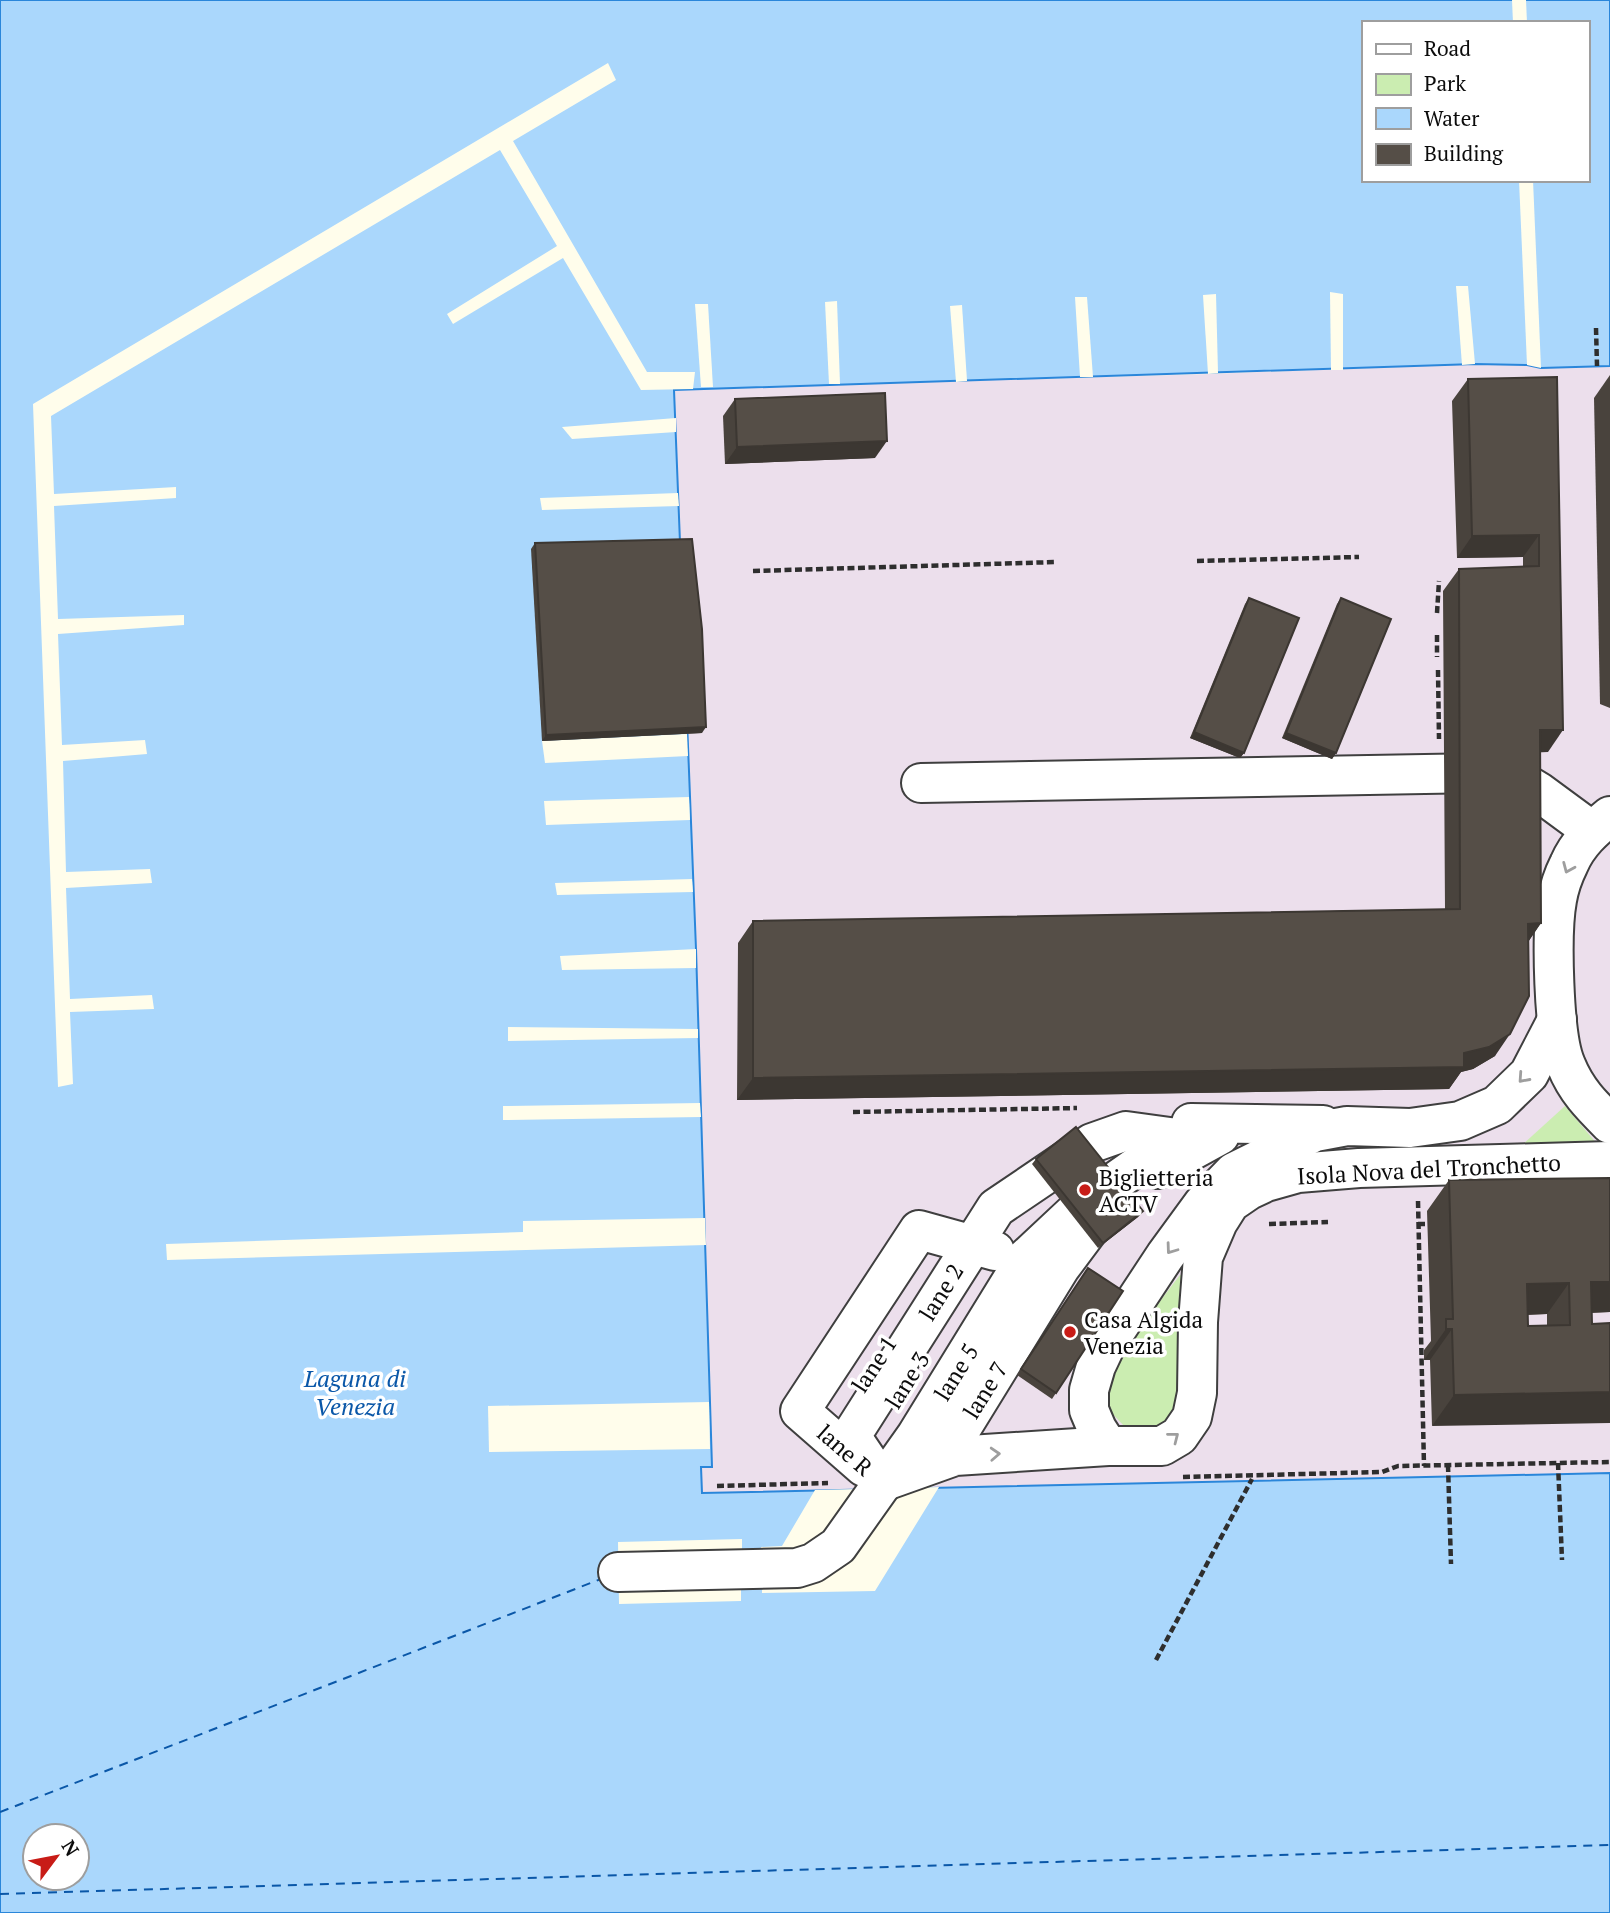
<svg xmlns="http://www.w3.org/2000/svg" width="1610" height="1913" font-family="'PT Serif',serif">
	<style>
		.industrial { fill: #ecdfec }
		.green { fill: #cbedb1 }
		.water { fill: #aad7fc; stroke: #2a86da; stroke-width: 2; fill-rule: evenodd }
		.pier { fill: #fffdeb }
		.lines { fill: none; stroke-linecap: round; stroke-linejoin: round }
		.ferry { stroke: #0a57a8; stroke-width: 2; stroke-dasharray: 9 7; stroke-linecap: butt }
		.minor-casing { stroke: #3f3f3f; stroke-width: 42 }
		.path { stroke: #2e2e2e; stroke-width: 4.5; stroke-dasharray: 7 3.5; stroke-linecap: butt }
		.minor { stroke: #fff; stroke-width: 38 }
		.wall { fill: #49433d; fill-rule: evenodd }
		.shaded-wall { fill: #3c3732 }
		.building { fill: #554e47; stroke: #3c3732; stroke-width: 2; fill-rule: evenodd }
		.oneway { stroke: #9e9e9e }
		.poi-dot { fill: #c81c17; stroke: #fff; stroke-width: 2.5 }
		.labels { text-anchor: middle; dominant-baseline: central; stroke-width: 7; stroke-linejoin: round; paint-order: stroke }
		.street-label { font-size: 23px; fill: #0c0c0c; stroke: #fff }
		.poi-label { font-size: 23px; fill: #0c0c0c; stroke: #fff; text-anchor: start }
		.water-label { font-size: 24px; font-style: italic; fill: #0a57a8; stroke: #fff }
	</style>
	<rect width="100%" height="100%" fill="#fffdeb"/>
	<path class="industrial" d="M1475 364 1527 365 1541 368 1610 366V1473L702 1493 701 1467 712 1466 687 734 542 741 531 549 680 545 674 389 1208 374Z"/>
	<g class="green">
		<path d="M1565 1106 1598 1145 1521 1146Z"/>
		<path d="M1180 1275 1184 1276 1188 1377 1167 1427 1126 1428 1105 1406 1111 1369 1124 1348Z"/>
	</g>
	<path class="water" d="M0 0H1610V366L1541 368 1527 365 1475 364 674 390 696 949 712 1467H701L702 1493 1610 1473V1913H0ZM1363 23H1587V180H1363ZM35 1836H77V1878H35Z"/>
	<g class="pier">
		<path d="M1512 0H1526L1527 23H1513Z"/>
		<path d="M608 63 616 80 513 141 647 372H695L693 389 641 390 563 258 453 324 447 314 557 246 500 150 51 416 54 494 176 487V498L54 506 58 619 184 615V625L58 634 62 745 145 740 147 754 63 761 66 872 150 869 152 883 66 888 70 999 152 995 154 1009 70 1012 73 1084 58 1087 33 404Z"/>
		<path d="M1519 180H1533L1541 368 1527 365Z"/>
		<path d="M1456 286H1468L1475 364 1462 365Z"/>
		<path d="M1330 292 1343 294V370H1331Z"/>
		<path d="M1216 294 1218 373 1208 374 1203 295Z"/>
		<path d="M1075 297H1087L1093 377H1080Z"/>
		<path d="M837 301 840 384H829L825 302Z"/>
		<path d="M695 304H708L713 387H701Z"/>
		<path d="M962 305 967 381 956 382 950 306Z"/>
		<path d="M676 418V432L572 439 562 427Z"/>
		<path d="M678 493 679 506 542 510 540 498Z"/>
		<path d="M687 734 688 756 545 763 542 741Z"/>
		<path d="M689 797 690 820 546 825 544 801Z"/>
		<path d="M692 879 693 892 557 895 555 883Z"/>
		<path d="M696 949V968L562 970 560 956Z"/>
		<path d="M508 1027 698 1029V1038L508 1041Z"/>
		<path d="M700 1103 701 1117 503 1120V1106Z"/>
		<path d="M705 1218 706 1245 167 1260 166 1244 523 1232V1221Z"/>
		<path d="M709 1402 710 1449 489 1452 488 1406Z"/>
		<path d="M939 1487 875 1591 762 1593V1583L741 1584V1601L619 1604 618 1542 742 1539V1557L760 1556 761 1547 782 1546 815 1490Z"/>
	</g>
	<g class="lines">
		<g class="ferry">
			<path d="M0 1812 601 1579"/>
			<path d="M0 1894 1610 1845"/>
		</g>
		<g class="minor-casing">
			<g id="minor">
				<path d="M921 783 1481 773 1511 775 1539 792 1592 831"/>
				<path d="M1610 816C1593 830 1578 843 1569 864 1564 874 1559 888 1557 900 1551 932 1553 1036 1566 1065 1576 1090 1591 1105 1610 1124"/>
				<path d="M1191 1123 1323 1125"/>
				<path d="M1158 1169 1220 1135"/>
				<path d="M1108 1446 1097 1429 1089 1410V1390L1096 1366 1105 1347 1165 1256 1203 1204 1234 1172 1315 1132 1347 1126 1410 1128 1460 1121 1497 1105 1529 1074 1557 1020"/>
				<path d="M920 1459 956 1437 1060 1268 1098 1217 1105 1211"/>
				<path d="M864 1467 800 1411 919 1230 995 1251"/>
				<path d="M882 1482 955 1456 1108 1446H1162L1179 1436 1192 1417 1197 1393 1198 1322 1203 1257 1218 1222 1230 1203 1249 1190 1266 1182 1298 1173 1359 1168 1610 1161"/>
				<path d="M882 1482 851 1436 996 1208 1092 1143 1126 1131 1177 1138"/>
				<path d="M618 1572 797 1568 813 1563 838 1546 916 1436 1025 1259 1086 1202 1177 1138"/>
			</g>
		</g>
		<g class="path">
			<path d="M1596 328 1597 366"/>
			<path d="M1197 561 1359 557"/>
			<path d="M753 571 1057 562"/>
			<path d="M1437 613 1439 581"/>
			<path d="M1437 635V657"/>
			<path d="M1438 670 1439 739"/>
			<path d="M853 1112 1077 1108"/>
			<path d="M1418 1201 1424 1466"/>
			<path d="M1269 1224 1328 1222"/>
			<path d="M1418 1224H1428"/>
			<path d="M1558 1463 1562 1560"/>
			<path d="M1448 1465 1451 1564"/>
			<path d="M1183 1477 1382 1472 1398 1466 1610 1462"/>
			<path d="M717 1486 828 1483"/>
			<path d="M1156 1660 1252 1479"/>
		</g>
		<use href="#minor" class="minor"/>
	</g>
	<g class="wall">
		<path d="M1610 375V708L1600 704 1594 398Z"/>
		<path d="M1557 377 1548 752H1540L1541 923 1528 942 1495 1056 1473 1069 1461 1072 1449 1089 737 1100 738 943 753 921 1445 909 1443 591 1459 569 1523 567V557L1457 558 1452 401 1468 379Z"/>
		<path d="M735 399 875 458 725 464 723 416Z"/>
		<path d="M535 543 702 733 542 741 531 549Z"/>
		<path d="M1249 598 1244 753 1240 758 1190 738 1245 604Z"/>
		<path d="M1341 598 1336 753 1332 759 1282 738 1337 604Z"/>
		<path d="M1036 1159 1143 1211 1138 1217 1098 1248 1032 1164Z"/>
		<path d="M1610 1178V1312L1592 1313 1432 1426 1430 1360H1424V1350L1431 1341 1427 1211 1449 1180ZM1547 1314V1325L1528 1326V1315Z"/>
		<path d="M1088 1268 1123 1291 1052 1399 1017 1375Z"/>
	</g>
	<g class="shaded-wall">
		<path d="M887 441 875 458 725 464 737 447Z"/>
		<path d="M1539 535 1523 557 1457 558 1472 536Z"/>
		<path d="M706 727 702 733 542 741 546 735Z"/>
		<path d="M1540 730H1563L1548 752 1524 753Z"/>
		<path d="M1194 732 1244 753 1240 758 1190 738Z"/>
		<path d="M1286 733 1336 753 1332 759 1282 738Z"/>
		<path d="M1541 923 1526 945 1528 924Z"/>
		<path d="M1510 1034 1495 1056 1473 1069 1461 1072 1449 1089 737 1100 753 1078 1464 1053Z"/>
		<path d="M1143 1211 1138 1217 1098 1248 1103 1243Z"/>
		<path d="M1591 1282H1610V1312L1569 1313Z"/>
		<path d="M1569 1283 1547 1314 1505 1315 1527 1284Z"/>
		<path d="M1446 1329H1452L1430 1360H1424Z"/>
		<path d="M1610 1392V1423L1432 1426 1454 1395Z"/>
	</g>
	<g class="building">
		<path d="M1557 377 1563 730H1540L1541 923 1528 924 1529 996 1510 1034 1489 1047 1464 1053V1067L753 1078V921L1460 909 1459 569 1539 566V535L1472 536 1468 379Z"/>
		<path d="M885 393 887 441 737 447 735 399Z"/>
		<path d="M692 539 702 629 706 727 546 735 535 543Z"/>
		<path d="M1249 598 1299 618 1244 753 1194 732Z"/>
		<path d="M1341 598 1391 619 1336 753 1286 733Z"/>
		<path d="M1076 1127 1143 1211 1103 1243 1036 1159Z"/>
		<path d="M1610 1178V1282H1591L1592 1324 1610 1323V1392L1454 1395 1452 1329H1446V1319H1453L1449 1180ZM1569 1283 1570 1325 1528 1326 1527 1284Z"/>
		<path d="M1088 1268 1123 1291 1056 1393 1021 1369Z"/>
	</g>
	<defs><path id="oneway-chevron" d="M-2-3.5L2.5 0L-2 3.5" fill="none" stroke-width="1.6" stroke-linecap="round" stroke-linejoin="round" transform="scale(1.75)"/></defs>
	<g class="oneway">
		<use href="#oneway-chevron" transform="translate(1568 868) rotate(113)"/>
		<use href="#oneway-chevron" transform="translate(1523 1078) rotate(132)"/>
		<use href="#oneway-chevron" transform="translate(1171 1249) rotate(126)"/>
		<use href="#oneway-chevron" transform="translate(1174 1437) rotate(-38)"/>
		<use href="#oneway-chevron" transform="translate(995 1454) rotate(-3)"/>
	</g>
	<g class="poi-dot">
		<circle cx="1085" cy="1190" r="7"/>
		<circle cx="1070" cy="1332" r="7"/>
	</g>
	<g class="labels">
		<g class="street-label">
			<text transform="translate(1429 1169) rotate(-3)">Isola Nova del Tronchetto</text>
			<text transform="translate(941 1292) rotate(-58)">lane 2</text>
			<text transform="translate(874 1364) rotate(-57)">lane 1</text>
			<text transform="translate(956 1372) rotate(-58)">lane 5</text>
			<text transform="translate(907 1380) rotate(-58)">lane 3</text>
			<text transform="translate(985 1390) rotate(-58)">lane 7</text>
			<text transform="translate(845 1450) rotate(41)">lane R</text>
		</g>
		<g class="poi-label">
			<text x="1099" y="1177">Biglietteria<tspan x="1099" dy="26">ACTV</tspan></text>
			<text x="1084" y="1319">Casa Algida<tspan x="1084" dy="26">Venezia</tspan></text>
		</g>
		<g class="water-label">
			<text x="355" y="1378">Laguna di<tspan x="355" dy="28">Venezia</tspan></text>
		</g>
	</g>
	<rect x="1362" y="21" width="228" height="161" fill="#ffffff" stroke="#9e9e9e" stroke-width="2"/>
	<rect x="1376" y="44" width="35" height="10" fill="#ffffff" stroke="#9e9e9e" stroke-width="2"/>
	<text x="1424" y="56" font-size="21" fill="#0c0c0c">Road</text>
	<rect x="1376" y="74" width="35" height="21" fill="#cbedb1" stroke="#9e9e9e" stroke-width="2"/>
	<text x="1424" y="91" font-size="21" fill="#0c0c0c">Park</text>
	<rect x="1376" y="108" width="35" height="21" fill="#aad7fc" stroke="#9e9e9e" stroke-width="2"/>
	<text x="1424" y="126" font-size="21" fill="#0c0c0c">Water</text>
	<rect x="1376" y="144" width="35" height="21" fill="#554e47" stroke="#9e9e9e" stroke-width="2"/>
	<text x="1424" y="161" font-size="21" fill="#0c0c0c">Building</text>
	<g transform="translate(56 1857) rotate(58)"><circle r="33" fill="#ffffff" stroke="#9e9e9e" stroke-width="2"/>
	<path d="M0-5L12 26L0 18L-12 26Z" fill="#c81c17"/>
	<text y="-10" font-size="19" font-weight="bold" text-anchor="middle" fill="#0c0c0c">N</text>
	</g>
</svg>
